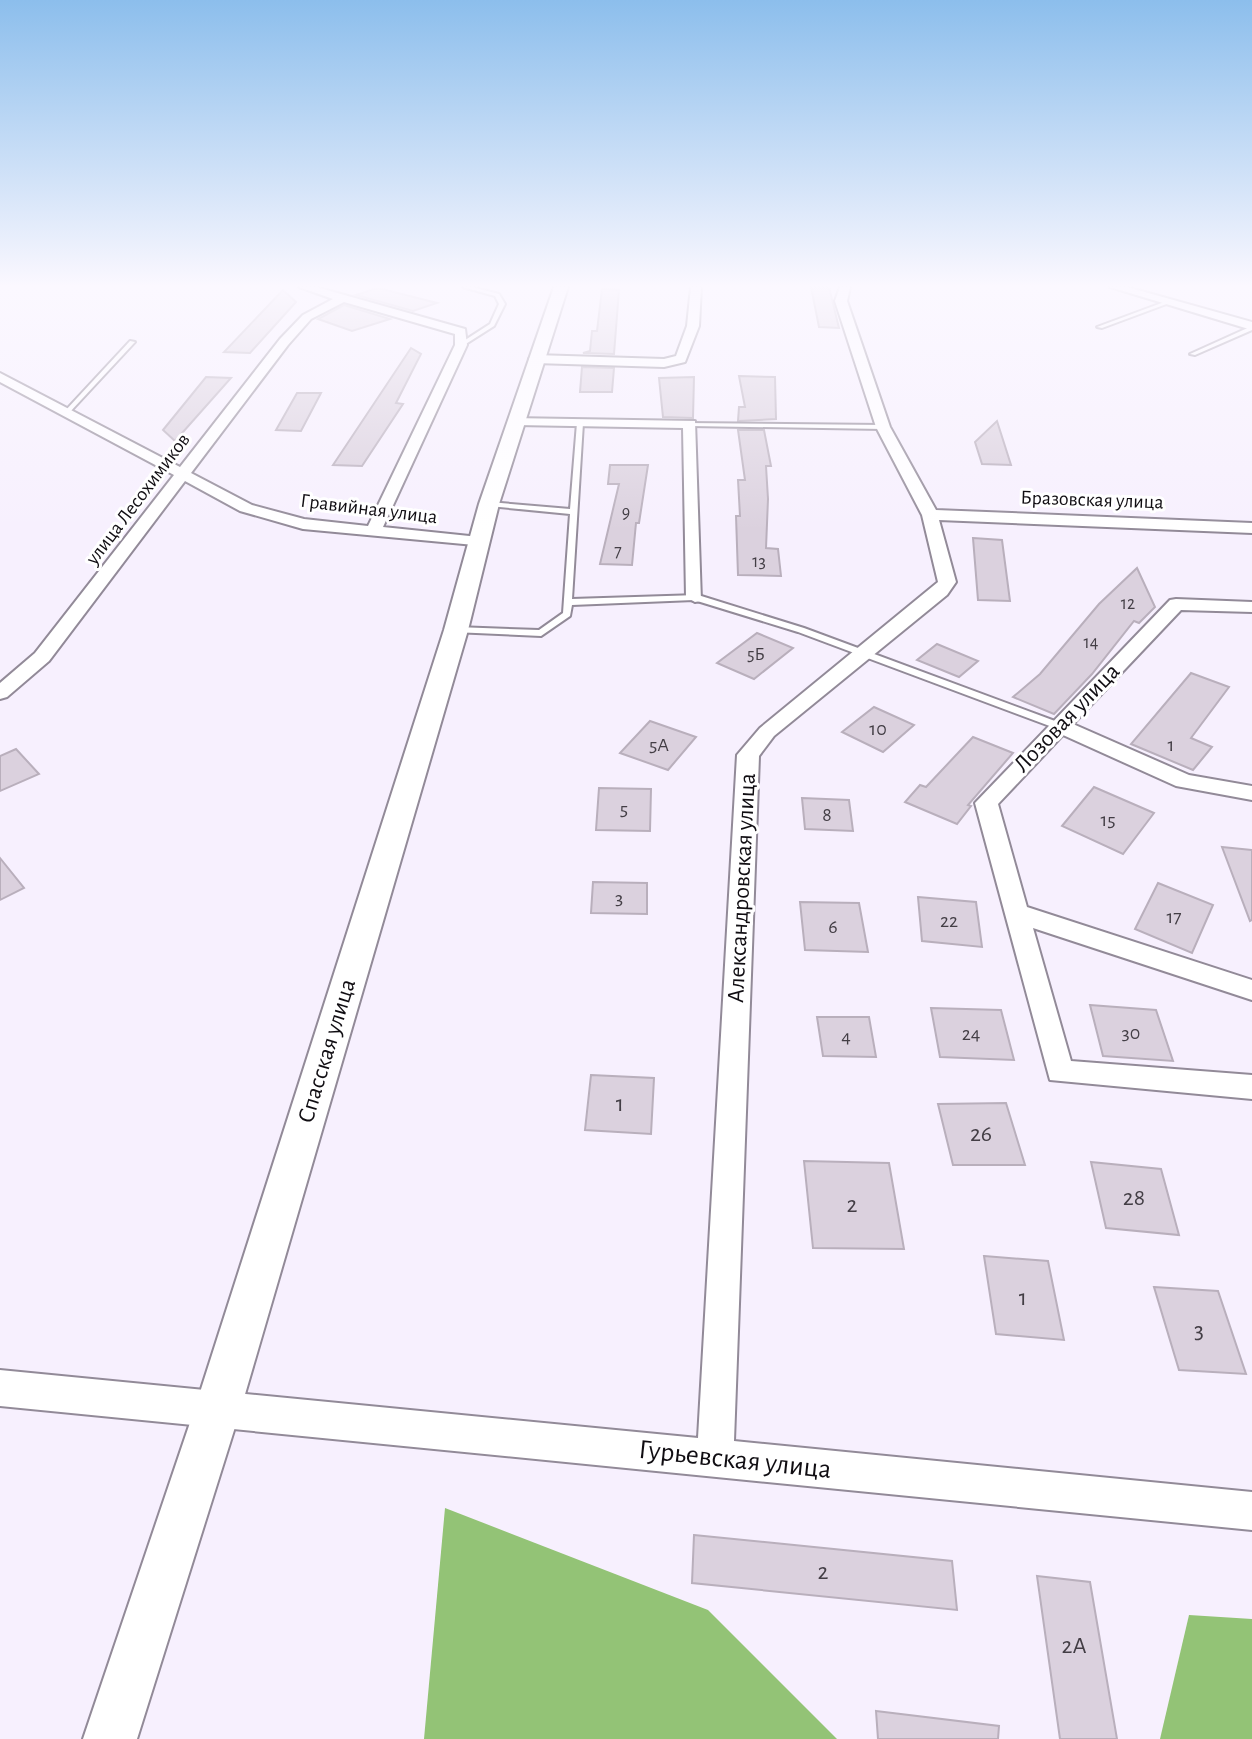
<svg xmlns="http://www.w3.org/2000/svg" width="1252" height="1739" font-family="'Alegreya Sans',sans-serif">
	<style>
		.forest { fill: #93c376 }
		.building { fill: #dbd1de; stroke: #b9afbc; stroke-width: 2 }
		.lines { fill: none; stroke-linecap: round; stroke-linejoin: round }
		.service-casing { stroke: #928a98; stroke-width: 4 }
		.minor-casing { stroke: #928a98; stroke-width: 4 }
		.tertiary-casing { stroke: #928a98; stroke-width: 4 }
		.service { fill: #fff; fill-rule: evenodd }
		.minor { fill: #fff; fill-rule: evenodd }
		.tertiary { fill: #fff; fill-rule: evenodd }
		.labels { text-anchor: middle; dominant-baseline: central; stroke-width: 6; stroke-linejoin: round; paint-order: stroke }
		.far-number-label { font-size: 18px; fill: #433e45 }
		.far-street-label { font-size: 20px; fill: #100d12; stroke: #fff }
		.number-label { font-size: 20px; fill: #433e45 }
		.street-label { font-size: 24px; fill: #100d12; stroke: #fff }
		.near-number-label { font-size: 24px; fill: #433e45 }
		.near-street-label { font-size: 28px; fill: #100d12; stroke: #fff }
	</style>
	<rect width="100%" height="100%" fill="#f7f0fe"/>
	<g class="forest">
		<path d="M445 1508 708 1610 837 1739H424Z"/>
		<path d="M1189 1615 1252 1619V1739H1160Z"/>
	</g>
	<g class="building">
		<path d="M811 287H829L839 328 819 327Z"/>
		<path d="M378 288 437 303 413 311 356 295Z"/>
		<path d="M602 289 619 290 614 354 583 353 590 351 592 331H597Z"/>
		<path d="M283 290 296 302 250 353 224 352Z"/>
		<path d="M344 305 390 319 352 331 318 319Z"/>
		<path d="M411 348 421 354 396 403 403 404 362 466 333 465Z"/>
		<path d="M582 367 614 368 612 392H580Z"/>
		<path d="M739 376 775 377 776 419 738 421 739 407H745Z"/>
		<path d="M206 377 231 378 175 441 163 430Z"/>
		<path d="M694 377 693 418 663 417 659 378Z"/>
		<path d="M297 393H321L301 431 276 430Z"/>
		<path d="M997 421 1011 465 982 464 975 442Z"/>
		<path d="M738 430H764L771 466H766L768 499 766 548 778 549 781 576 738 575 736 516H740L738 480H745Z"/>
		<path d="M610 465H648L639 523H636L632 565 600 564 619 484H608Z"/>
		<path d="M973 538 1002 540 1010 601 978 600Z"/>
		<path d="M1137 568 1155 607 1139 623 1134 621 1092 674 1054 714 1013 697 1040 674 1099 604Z"/>
		<path d="M757 633 793 648 754 679 717 663Z"/>
		<path d="M937 644 978 661 959 677 917 660Z"/>
		<path d="M1191 673 1229 687 1191 738 1212 747 1193 770 1131 744Z"/>
		<path d="M874 707 914 725 883 752 842 732Z"/>
		<path d="M650 721 696 737 668 770 620 753Z"/>
		<path d="M973 737 1013 753 968 805 971 806 957 824 905 802 920 785 926 787Z"/>
		<path d="M16 749 39 774 0 791V756Z"/>
		<path d="M1094 787 1154 813 1123 854 1062 826Z"/>
		<path d="M599 788 651 789 650 831 596 830Z"/>
		<path d="M802 798 849 800 853 831 805 829Z"/>
		<path d="M1222 847 1252 850V920L1250 921Z"/>
		<path d="M0 858 24 888 0 900Z"/>
		<path d="M593 882 647 883V914L591 913Z"/>
		<path d="M1158 883 1213 905 1192 953 1135 929Z"/>
		<path d="M918 897 976 902 982 947 922 941Z"/>
		<path d="M800 902 859 903 868 952 805 950Z"/>
		<path d="M1090 1005 1156 1010 1173 1061 1103 1056Z"/>
		<path d="M931 1008 1001 1010 1014 1060 940 1057Z"/>
		<path d="M817 1017H869L876 1057 823 1056Z"/>
		<path d="M591 1075 654 1078 651 1134 585 1130Z"/>
		<path d="M1006 1103 1025 1165H953L938 1104Z"/>
		<path d="M804 1161 889 1163 904 1249 813 1248Z"/>
		<path d="M1091 1162 1161 1169 1179 1235 1106 1228Z"/>
		<path d="M984 1256 1048 1261 1064 1340 996 1334Z"/>
		<path d="M1154 1287 1218 1291 1246 1374 1179 1370Z"/>
		<path d="M694 1535 952 1561 957 1610 692 1583Z"/>
		<path d="M1037 1576 1090 1582 1117 1739H1060Z"/>
		<path d="M876 1711 999 1726 998 1739H878Z"/>
	</g>
	<g class="lines">
		<g class="service-casing">
			<g id="service">
				<path d="M463 287H472L499 294 505 304 494 326 461 347 459 344 490 324 499 304 495 296Z"/>
				<path d="M1167 301 1172 302 1102 328 1097 327Z"/>
				<path d="M1252 326V330L1195 355 1190 354Z"/>
				<path d="M130 341 135 342 69 413H65V411Z"/>
				<path d="M580 421 583 423 572 599 698 595 804 628 1063 724 1064 726 1063 728H1055L798 632 694 600 572 605 570 616 541 636 453 632 451 630 456 627 539 630 563 613 570 514 489 506 485 504 489 502 570 509 577 423Z"/>
				<path d="M688 423 883 425 887 427 883 429 690 426 688 425Z"/>
			</g>
		</g>
		<g class="minor-casing">
			<g id="minor">
				<path d="M299 287H316L465 329 467 345 383 527 479 537 485 538V546L303 529 240 511 185 481 49 661 7 697 0 699V683L35 653 174 475 0 382V373L180 467 280 339 303 315 333 299ZM344 302 455 334V345L368 526 304 519 252 505 191 473 288 345 311 319Z"/>
				<path d="M691 287H701L699 326 685 362 664 367 535 363 529 359 535 355 664 359 676 356 687 326Z"/>
				<path d="M840 287H850L847 301 890 427 936 510 1252 523V533L939 520 956 582 947 595 774 736 759 756 734 1441 1252 1492V1530L0 1406V1370L698 1438 737 755 760 728 938 582 922 515 876 427 835 301Z"/>
				<path d="M1110 287H1127L1252 322V330Z"/>
				<path d="M511 418 695 421 701 601 695 602 686 597 683 428 516 425 511 424Z"/>
				<path d="M1176 599 1252 602V612L1181 610 1073 724 1189 775 1252 786V800L1176 786 1063 735 998 804 1027 907 1252 980V1000L1033 928 1071 1061 1252 1075V1099L1050 1080 975 803 1170 600Z"/>
			</g>
		</g>
		<g class="tertiary-casing">
			<path id="tertiary" d="M554 287H568L499 504 468 630 241 1408 137 1739H83L195 1408 444 630 479 504Z"/>
		</g>
		<use href="#service" class="service"/>
		<use href="#minor" class="minor"/>
		<use href="#tertiary" class="tertiary"/>
	</g>
	<linearGradient id="sky" x2="0" y2="1"><stop stop-color="#8cbeec"/><stop offset="0.54" stop-color="#fbf8ff"/><stop offset="1" stop-color="#fbf8ff" stop-opacity="0"/></linearGradient>
	<rect width="1252" height="530" fill="url(#sky)"/>
	<g class="labels">
		<g class="far-number-label">
			<text x="626" y="513">9</text>
			<text x="618" y="552">7</text>
			<text x="759" y="562">13</text>
			<text x="1128" y="604">12</text>
			<text x="1091" y="643">14</text>
			<text x="756" y="655">5Б</text>
		</g>
		<g class="far-street-label">
			<text transform="translate(138 499) rotate(-53)">улица Лесохимиков</text>
			<text transform="translate(1092 500) rotate(2)">Бразовская улица</text>
			<text transform="translate(369 509) rotate(7)">Гравийная улица</text>
		</g>
		<g class="number-label">
			<text x="878" y="729">10</text>
			<text x="659" y="745">5А</text>
			<text x="1171" y="745">1</text>
			<text x="624" y="809">5</text>
			<text x="827" y="815">8</text>
			<text x="1108" y="820">15</text>
			<text x="619" y="898">3</text>
			<text x="1174" y="917">17</text>
			<text x="949" y="921">22</text>
			<text x="833" y="927">6</text>
			<text x="1131" y="1033">30</text>
			<text x="971" y="1034">24</text>
			<text x="846" y="1037">4</text>
		</g>
		<g class="street-label">
			<text transform="translate(1067 718) rotate(-46)">Лозовая улица</text>
			<text transform="translate(742 888) rotate(-87)">Александровская улица</text>
			<text transform="translate(327 1051) rotate(-73)">Спасская улица</text>
		</g>
		<g class="near-number-label">
			<text x="620" y="1104">1</text>
			<text x="981" y="1134">26</text>
			<text x="1134" y="1198">28</text>
			<text x="852" y="1205">2</text>
			<text x="1023" y="1298">1</text>
			<text x="1199" y="1331">3</text>
			<text x="823" y="1572">2</text>
			<text x="1074" y="1646">2А</text>
		</g>
		<g class="near-street-label">
			<text transform="translate(735 1460) rotate(6)">Гурьевская улица</text>
		</g>
	</g>
</svg>
